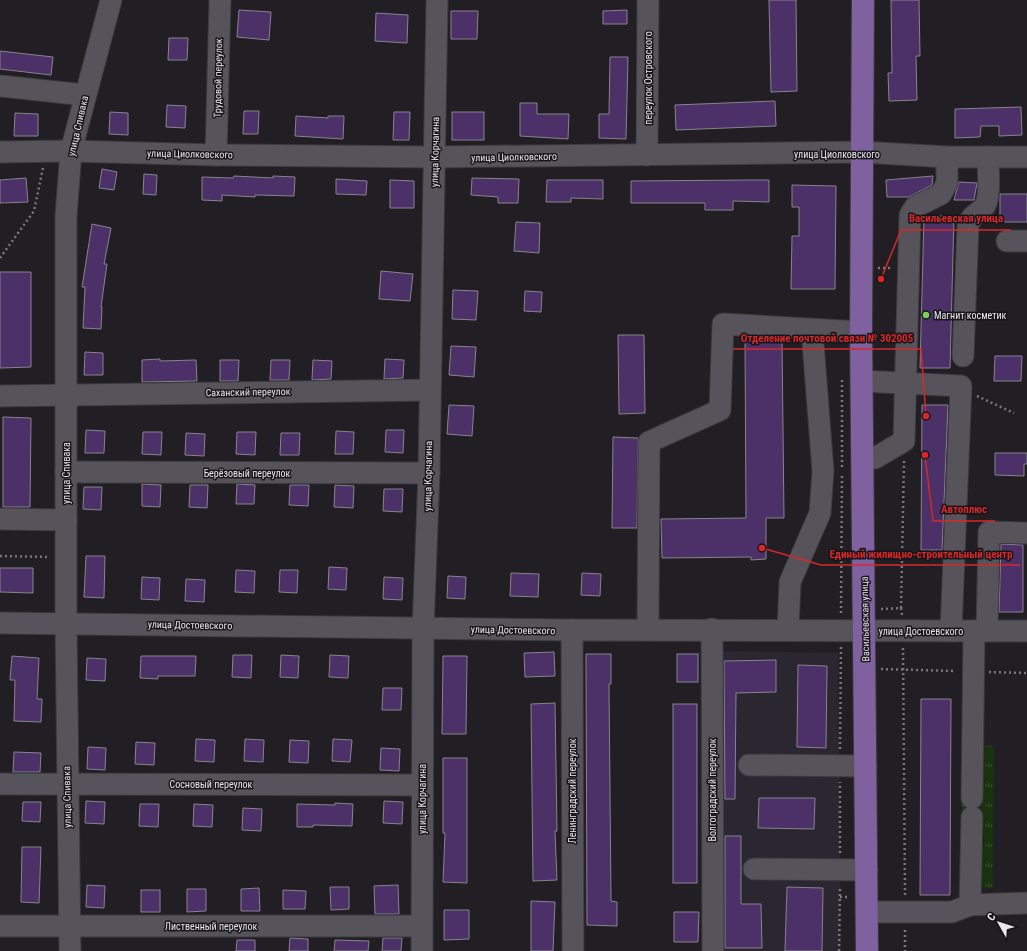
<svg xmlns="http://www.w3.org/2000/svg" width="1027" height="951" font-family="'Roboto Condensed',sans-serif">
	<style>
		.built { fill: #2b2731 }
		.grass { fill: url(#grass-tufts) }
		.building { fill: #4b3168; stroke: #87848b }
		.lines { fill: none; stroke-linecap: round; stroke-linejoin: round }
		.minor-casing { stroke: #3b3a3e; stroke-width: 23 }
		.major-casing { stroke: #3b3a3e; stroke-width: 24 }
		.path { stroke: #79777b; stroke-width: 2.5; stroke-dasharray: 2 3; stroke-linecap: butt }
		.minor { stroke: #56545a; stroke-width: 21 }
		.major { stroke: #7f61a0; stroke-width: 22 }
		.poi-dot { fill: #79d158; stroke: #17151a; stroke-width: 1.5 }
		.labels { text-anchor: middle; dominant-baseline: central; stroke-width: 3; stroke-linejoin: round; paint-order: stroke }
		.street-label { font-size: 10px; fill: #e9e8eb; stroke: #17151a }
		.poi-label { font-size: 10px; fill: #e9e8eb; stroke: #17151a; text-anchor: start }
		.leader { fill: none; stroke: #d62828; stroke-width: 1.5 }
		.callout-dot { fill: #d62828; stroke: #17151a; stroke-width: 1.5 }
		.callout-label { font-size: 11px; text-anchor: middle; font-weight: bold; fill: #d62828; stroke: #17151a; stroke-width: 3; stroke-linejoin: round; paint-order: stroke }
	</style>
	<defs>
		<pattern id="grass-tufts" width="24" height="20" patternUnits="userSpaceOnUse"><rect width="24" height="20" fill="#18320e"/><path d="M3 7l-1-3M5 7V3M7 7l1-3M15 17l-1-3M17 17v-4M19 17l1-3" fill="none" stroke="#3a5031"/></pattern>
	</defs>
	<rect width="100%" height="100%" fill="#211f24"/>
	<path class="built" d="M717 651 838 653 841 951H718Z"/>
	<path class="grass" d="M984 746H994L993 888H975L976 848 984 844 983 814 961 812V802L983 801Z"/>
	<g class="building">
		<path d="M769 0H796L797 91 771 92Z"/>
		<path d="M891 0H919L920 56H916L917 100 889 101 888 73H892Z"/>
		<path d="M239 10 271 12 269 40 237 37Z"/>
		<path d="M627 10V24H603V11Z"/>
		<path d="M451 11H478L477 39H451Z"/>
		<path d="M376 13 408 15 407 43 375 41Z"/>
		<path d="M169 38H188L187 60H168Z"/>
		<path d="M0 51 53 57 51 75 0 69Z"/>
		<path d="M610 57H628L626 139 599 138V114H609Z"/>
		<path d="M775 101 776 126 676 130 675 105Z"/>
		<path d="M520 103H537V114H569L568 139 520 136Z"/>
		<path d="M167 105 186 106 185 128 166 127Z"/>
		<path d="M1021 107 1022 135 999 136V126H981L980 137 955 138V109Z"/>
		<path d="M244 111H259L258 134H243Z"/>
		<path d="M110 112 128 113V135L109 134Z"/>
		<path d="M394 112H410L409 140H393Z"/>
		<rect x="452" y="112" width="32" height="28"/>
		<path d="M15 113 38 114V136H14Z"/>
		<path d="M296 116 328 118V116H344L343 139 295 136Z"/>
		<path d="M102 169 117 172 114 190 99 188Z"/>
		<path d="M144 174 157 175 156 195 143 194Z"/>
		<path d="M234 176 273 178V176L295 177 294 196 255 195V197L222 195V201L202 200V177L233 178Z"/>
		<path d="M933 176 932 185 909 197H887L886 180Z"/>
		<path d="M26 178 28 202 0 203V180Z"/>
		<path d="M472 178 519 179 518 203H498V197L471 195Z"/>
		<path d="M336 179 367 181 366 195 336 194Z"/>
		<path d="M390 180 414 181V208H390Z"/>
		<path d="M547 180H603V199L571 198V202H546Z"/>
		<path d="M749 180H769V202L733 201V210H705V203H631V181Z"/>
		<path d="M959 182 977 183 974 200H954Z"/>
		<path d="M792 185 836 186 835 289H791L792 236H799V207H792Z"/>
		<rect x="1000" y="194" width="27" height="28"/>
		<path d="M924 216H954L950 368H920Z"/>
		<path d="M516 222 540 223 539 253 514 251Z"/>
		<path d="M92 224 111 228 104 264H107L101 307H102L101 329 83 328 85 287H82Z"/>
		<path d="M381 271 413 274 410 301 379 299Z"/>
		<path d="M0 272H31V367L0 368Z"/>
		<path d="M453 290 478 291 476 320 452 319Z"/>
		<path d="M525 291 542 292 541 312 524 311Z"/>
		<path d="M618 335H644L645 413 619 414Z"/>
		<path d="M745 337 782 339 784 518H766V559L751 560V557L662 558 661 519 746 518Z"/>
		<path d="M451 346 476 347 474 377 449 375Z"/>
		<path d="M85 352 103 353V375H84Z"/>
		<path d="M995 356H1022L1021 381H994Z"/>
		<path d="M160 359V361L196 360 197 381 142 382V360Z"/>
		<path d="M385 359 404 360 403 378 384 379Z"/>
		<path d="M220 360H239L238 381H220Z"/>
		<path d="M271 360H290L289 380H270Z"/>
		<path d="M313 360 332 361 331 379 312 380Z"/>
		<path d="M449 405 474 406 472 436 447 434Z"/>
		<path d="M922 405H948L942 550H921Z"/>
		<path d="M3 417 31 418 30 507H3Z"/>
		<path d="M86 430 105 431 104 453H85Z"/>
		<path d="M386 430H404L403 453 385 452Z"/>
		<path d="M336 431 354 432 353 454H335Z"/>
		<path d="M143 432H162L161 455 142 454Z"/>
		<path d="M237 432H256L255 455 236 454Z"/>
		<path d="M186 433 205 434 204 456 185 455Z"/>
		<path d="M281 433H300L299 455H280Z"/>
		<path d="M613 437 638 438 637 528H612Z"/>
		<path d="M995 453H1027V464H1024V476L995 475Z"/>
		<path d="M142 484 161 485 160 507 142 506Z"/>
		<path d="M237 484 255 485 254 504H236Z"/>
		<path d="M190 485H208L207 508 189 507Z"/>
		<path d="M290 485H309L308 506 289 505Z"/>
		<path d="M335 485 354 486 353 508 334 507Z"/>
		<path d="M84 487H102L101 510 83 509Z"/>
		<path d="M384 489H403L402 512 383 511Z"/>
		<path d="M1001 544 1023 545V612H999Z"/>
		<path d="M86 556H105L104 598 84 597Z"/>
		<path d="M329 567 347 568 346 590 328 589Z"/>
		<path d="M0 568H33V593L0 592Z"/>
		<path d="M236 570 255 571 254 593 235 592Z"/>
		<path d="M280 570H298L297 593 279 592Z"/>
		<path d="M511 573 539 574 538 597 510 596Z"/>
		<path d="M582 573 601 574 600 596 581 595Z"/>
		<path d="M448 576 466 577 465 599 447 598Z"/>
		<path d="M142 577 160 578 159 600 141 599Z"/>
		<path d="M384 577 403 578 402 600 383 599Z"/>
		<path d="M186 579 205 580 204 602 185 601Z"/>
		<path d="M554 652 555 676 525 677 524 653Z"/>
		<path d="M586 654H611V684H609L611 901 617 902V926L587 925Z"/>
		<rect x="677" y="654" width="21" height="28"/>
		<path d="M233 655H252L251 678 232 677Z"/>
		<path d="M281 655 299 656 298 678 280 677Z"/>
		<path d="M330 655 349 656 348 678 329 677Z"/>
		<path d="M12 656 39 658 37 699H42L41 722 14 721 15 680H10Z"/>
		<path d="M141 656H196L195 676H158V679L140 678Z"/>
		<path d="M443 656H467L466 734H442Z"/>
		<path d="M87 658 106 659 105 681 86 680Z"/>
		<path d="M776 660V692L736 693 735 799H725L724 661Z"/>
		<path d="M798 665 827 666 826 748 797 747Z"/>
		<path d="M383 688H402L401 710H382Z"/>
		<path d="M921 699H951L950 895H920Z"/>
		<path d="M555 703 557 831H555L557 880 533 881 531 704Z"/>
		<rect x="673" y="704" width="24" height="179"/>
		<path d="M196 739 215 740 214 762 195 761Z"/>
		<path d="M245 739 264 740 263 762 244 761Z"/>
		<path d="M333 739 352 740 350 762 332 761Z"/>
		<path d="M290 740 309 741 308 763 289 762Z"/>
		<path d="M136 742 155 743 154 765 135 764Z"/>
		<path d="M88 747 106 748 105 770 87 769Z"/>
		<path d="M381 748 400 749 399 771 380 770Z"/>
		<path d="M14 752 41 753 40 772H13Z"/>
		<path d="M443 758H467V883L443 882 445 833H443Z"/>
		<path d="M759 798H815L814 829 758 828Z"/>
		<path d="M86 801 105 802 104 824 85 823Z"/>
		<path d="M384 801 403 802 402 824 383 823Z"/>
		<path d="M23 802H41L40 822 22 821Z"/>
		<path d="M335 803 353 804 352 826 313 825V827H297V804L335 805Z"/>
		<path d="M140 804H159L158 827 139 826Z"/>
		<path d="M194 804 213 805 212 827 193 826Z"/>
		<path d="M243 808 262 809 261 831 242 830Z"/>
		<path d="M725 836H741V904H761L762 948H725Z"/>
		<path d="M22 847H41L39 903 21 902Z"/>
		<path d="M87 885 105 886 104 908 86 907Z"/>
		<path d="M398 885 399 914H375L374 886Z"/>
		<path d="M330 887H349V909L331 910Z"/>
		<path d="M787 887 823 888 822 951H785Z"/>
		<path d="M259 888 260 911H241V889Z"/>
		<path d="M187 889H206V911L187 912Z"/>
		<rect x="141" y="890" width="19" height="22"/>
		<path d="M283 890 306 891 305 909H283Z"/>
		<path d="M531 901 555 902 553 951H531Z"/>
		<path d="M444 910H469V939L444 940Z"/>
		<path d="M674 912H699L698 942H674Z"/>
		<path d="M290 938 308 939V951H289Z"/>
		<path d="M383 938H402L401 951H382Z"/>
		<path d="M237 940H255V951H236Z"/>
		<path d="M335 940 369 941 368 951H334Z"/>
	</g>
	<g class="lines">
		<g class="minor-casing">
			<g id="minor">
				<path d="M0 86 85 95"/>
				<path d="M0 152 71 151 216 155 435 157 862 152 947 157H1027"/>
				<path d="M216 155 220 0"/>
				<path d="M647 155 648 0"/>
				<path d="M1007 241H1027"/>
				<path d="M963 356 968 225C971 215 978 214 984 207 991 199 988 169 988 157"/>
				<path d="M862 381 961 386 951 631"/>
				<path d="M0 396 429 390"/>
				<path d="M863 459 875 458 904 441 910 215 915 207 941 194 947 183V157"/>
				<path d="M66 472 429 473"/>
				<path d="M0 519 66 520"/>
				<path d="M0 623 572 630 1027 631"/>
				<path d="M648 629 649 442 720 410 723 324 861 332"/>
				<path d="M712 629 713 951"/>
				<path d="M572 630 573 951"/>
				<path d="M788 630 790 582 820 513 823 471 812 330"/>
				<path d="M987 631 989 532 1027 533"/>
				<path d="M749 765 866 766"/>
				<path d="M0 784 422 785"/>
				<path d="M972 798 974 631"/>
				<path d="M754 869 867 870"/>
				<path d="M970 905 972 817"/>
				<path d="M867 912H952L970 905 1027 903"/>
				<path d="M0 926H421"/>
				<path d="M70 951 66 623V216L71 151 111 0"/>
				<path d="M422 951 423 629 429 473 437 0"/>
			</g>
		</g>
		<g class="major-casing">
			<path id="major" d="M863 0 861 332 867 951"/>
		</g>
		<g class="path">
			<path d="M0 258 34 211 43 168"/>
			<path d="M878 268H893"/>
			<path d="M977 396 1014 413"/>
			<path d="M842 467V378"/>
			<path d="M0 556 49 557"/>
			<path d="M901 608 904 461"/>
			<path d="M881 609 901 608 902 615"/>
			<path d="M841 613 842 474"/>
			<path d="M903 648 905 895"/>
			<path d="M881 669 956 671"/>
			<path d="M989 672 1027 673"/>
			<path d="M840 749 841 646"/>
			<path d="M840 853V782"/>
			<path d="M840 897H849"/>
			<path d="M905 930V951"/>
			<path d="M839 951 840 886"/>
		</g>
		<use href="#minor" class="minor"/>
		<use href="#major" class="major"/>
	</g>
	<circle class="poi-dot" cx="926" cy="315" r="4"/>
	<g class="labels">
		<g class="street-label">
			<text transform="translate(218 78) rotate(-89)">Трудовой переулок</text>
			<text transform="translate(648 78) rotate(-90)">переулок Островского</text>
			<text transform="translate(78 126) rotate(-77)">улица Спивака</text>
			<text transform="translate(435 152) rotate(-89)">улица Корчагина</text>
			<text transform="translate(190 154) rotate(1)">улица Циолковского</text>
			<text x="837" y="154">улица Циолковского</text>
			<text transform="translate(514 157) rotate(-1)">улица Циолковского</text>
			<text transform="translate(248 392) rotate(-1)">Саханский переулок</text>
			<text transform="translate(66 473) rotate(-90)">улица Спивака</text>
			<text x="247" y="473">Берёзовый переулок</text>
			<text transform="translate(428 476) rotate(-89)">улица Корчагина</text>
			<text transform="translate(865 619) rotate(-91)">Васильевская улица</text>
			<text transform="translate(190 625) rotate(1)">улица Достоевского</text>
			<text transform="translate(513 630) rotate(1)">улица Достоевского</text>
			<text x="921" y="631">улица Достоевского</text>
			<text x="211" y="784">Сосновый переулок</text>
			<text transform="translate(712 790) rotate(-90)">Волгоградский переулок</text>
			<text transform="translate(572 791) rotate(-90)">Ленинградский переулок</text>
			<text transform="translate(67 797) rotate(-91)">улица Спивака</text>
			<text transform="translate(422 799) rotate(-90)">улица Корчагина</text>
			<text x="211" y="926">Лиственный переулок</text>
		</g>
		<g class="poi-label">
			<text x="934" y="315">Магнит косметик</text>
		</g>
	</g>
	<path class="leader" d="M881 279L901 230H1011M926 416L921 349H733M925 455L933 521H995M762 548L821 565H1020"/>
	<g class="callout-dot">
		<circle cx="881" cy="279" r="4"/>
		<circle cx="926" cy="416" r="4"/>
		<circle cx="925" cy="455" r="4"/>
		<circle cx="762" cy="548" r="4"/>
	</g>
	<g class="callout-label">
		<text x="956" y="222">Васильевская улица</text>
		<text x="827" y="342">Отделение почтовой связи № 302005</text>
		<text x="964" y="513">Автоплюс</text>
		<text x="921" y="558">Единый жилищно-строительный центр</text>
	</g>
	<g transform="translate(999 923) rotate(309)" stroke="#17151a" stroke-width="3" paint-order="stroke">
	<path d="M0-3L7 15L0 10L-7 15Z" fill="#e9e8eb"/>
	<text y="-6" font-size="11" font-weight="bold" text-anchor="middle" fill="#e9e8eb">С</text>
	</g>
</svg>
